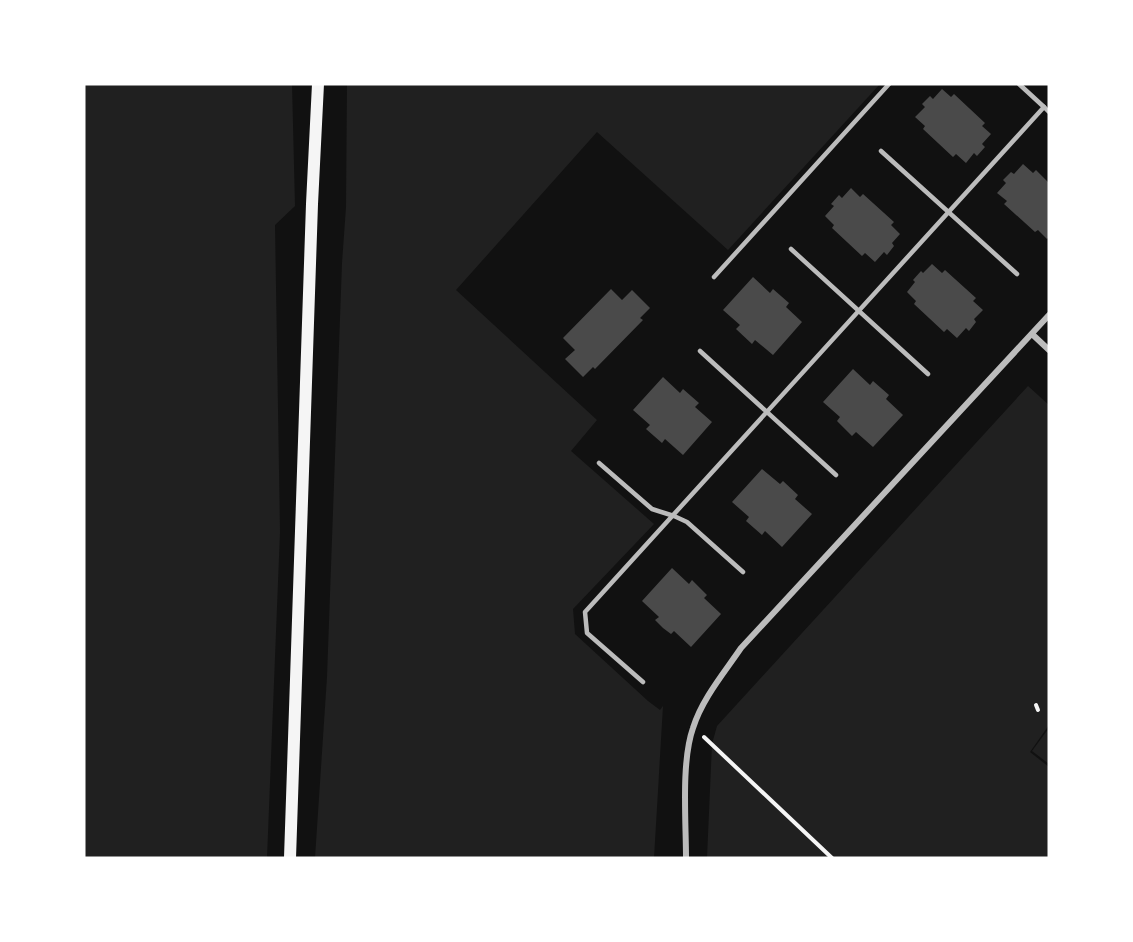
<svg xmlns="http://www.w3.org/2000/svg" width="1133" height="942" font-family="Inter,sans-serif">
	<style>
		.green { fill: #202020 }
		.building { fill: #4a4a4a }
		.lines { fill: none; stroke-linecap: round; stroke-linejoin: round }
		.path { stroke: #f5f5f5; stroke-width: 4 }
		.service { stroke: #bcbcbc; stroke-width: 4.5 }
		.minor { stroke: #bcbcbc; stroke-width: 6 }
		.secondary { stroke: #f5f5f5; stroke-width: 12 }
	</style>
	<rect width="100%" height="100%" fill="#111"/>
	<g class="green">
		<path d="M84 84H292L295 206 275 225 280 532 267 858H84Z"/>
		<path d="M347 84H880L728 250 597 132 456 290 597 420 571 451 654 524 573 609 575 634 648 701 660 710 663 706 654 858H315L327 677 342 263 346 207Z"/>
		<path d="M1028 386 1049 405V725L1030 752 1049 767V858H707L712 744 717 726Z"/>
		<path d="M1049 728V764L1032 751Z"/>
	</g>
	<g class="building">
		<path d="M942 89 951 97 954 94 985 123 982 126 991 134 982 144 985 147 977 156 974 153 966 163 956 154 953 157 923 129 925 126 915 117 925 107 922 104 930 96 933 99Z"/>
		<path d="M1023 164 1033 173 1036 170 1049 183V237L1047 239 1038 230 1035 232 1004 204 1007 201 997 193 1006 183 1003 180 1011 172 1014 174Z"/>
		<path d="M851 188 860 197 863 194 894 222 891 225 900 234 892 243 894 246 887 255 884 252 875 262 865 253 862 256 832 228 834 225 825 216 834 206 831 204 839 195 842 198Z"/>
		<path d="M932 264 942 273 945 270 976 298 973 301 983 310 974 319 976 322 969 331 966 328 957 338 947 329 944 332 914 304 916 301 907 292 915 282 913 280 921 271 923 273Z"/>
		<path d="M753 277 770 293 773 289 789 303 786 307 802 322 773 355 755 340 752 344 736 329 740 325 723 310Z"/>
		<path d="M611 289 622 300 632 290 650 308 640 318 643 320 595 369 593 367 583 377 565 359 575 350 563 338Z"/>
		<path d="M853 369 870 385 873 381 889 395 886 399 903 415 873 447 856 432 852 436 837 421 840 417 823 402Z"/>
		<path d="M663 377 680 393 683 389 699 403 695 407 712 422 683 455 665 439 662 443 646 429 650 425 633 410Z"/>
		<path d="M762 469 780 484 783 481 798 495 795 499 812 514 782 547 765 531 762 535 746 521 749 517 732 502Z"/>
		<path d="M672 568 689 584 692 580 707 595 704 598 721 614 691 647 674 631 671 634 663 628 655 620 659 617 642 601Z"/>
	</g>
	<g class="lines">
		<g class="path">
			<path d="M1036 705 1038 710"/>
			<path d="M704 737 832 858"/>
		</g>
		<g class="service">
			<path d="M1019 84 1044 107"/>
			<path d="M881 151 1017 274"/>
			<path d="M791 249 928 374"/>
			<path d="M714 277 889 84"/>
			<path d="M700 351 836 475"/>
			<path d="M599 463 652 509 674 516 687 522 743 572"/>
			<path d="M643 682 587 633 585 612 1044 107 1049 112"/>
		</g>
		<g class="minor">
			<path d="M1032 334 1049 350"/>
			<path d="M686 858C686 821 681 762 693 728 702 699 724 673 741 648L1049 315"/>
		</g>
		<path class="secondary" d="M290 858 312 204 318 84"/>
	</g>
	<rect width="1133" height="942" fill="none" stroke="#ffffff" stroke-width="171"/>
</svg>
